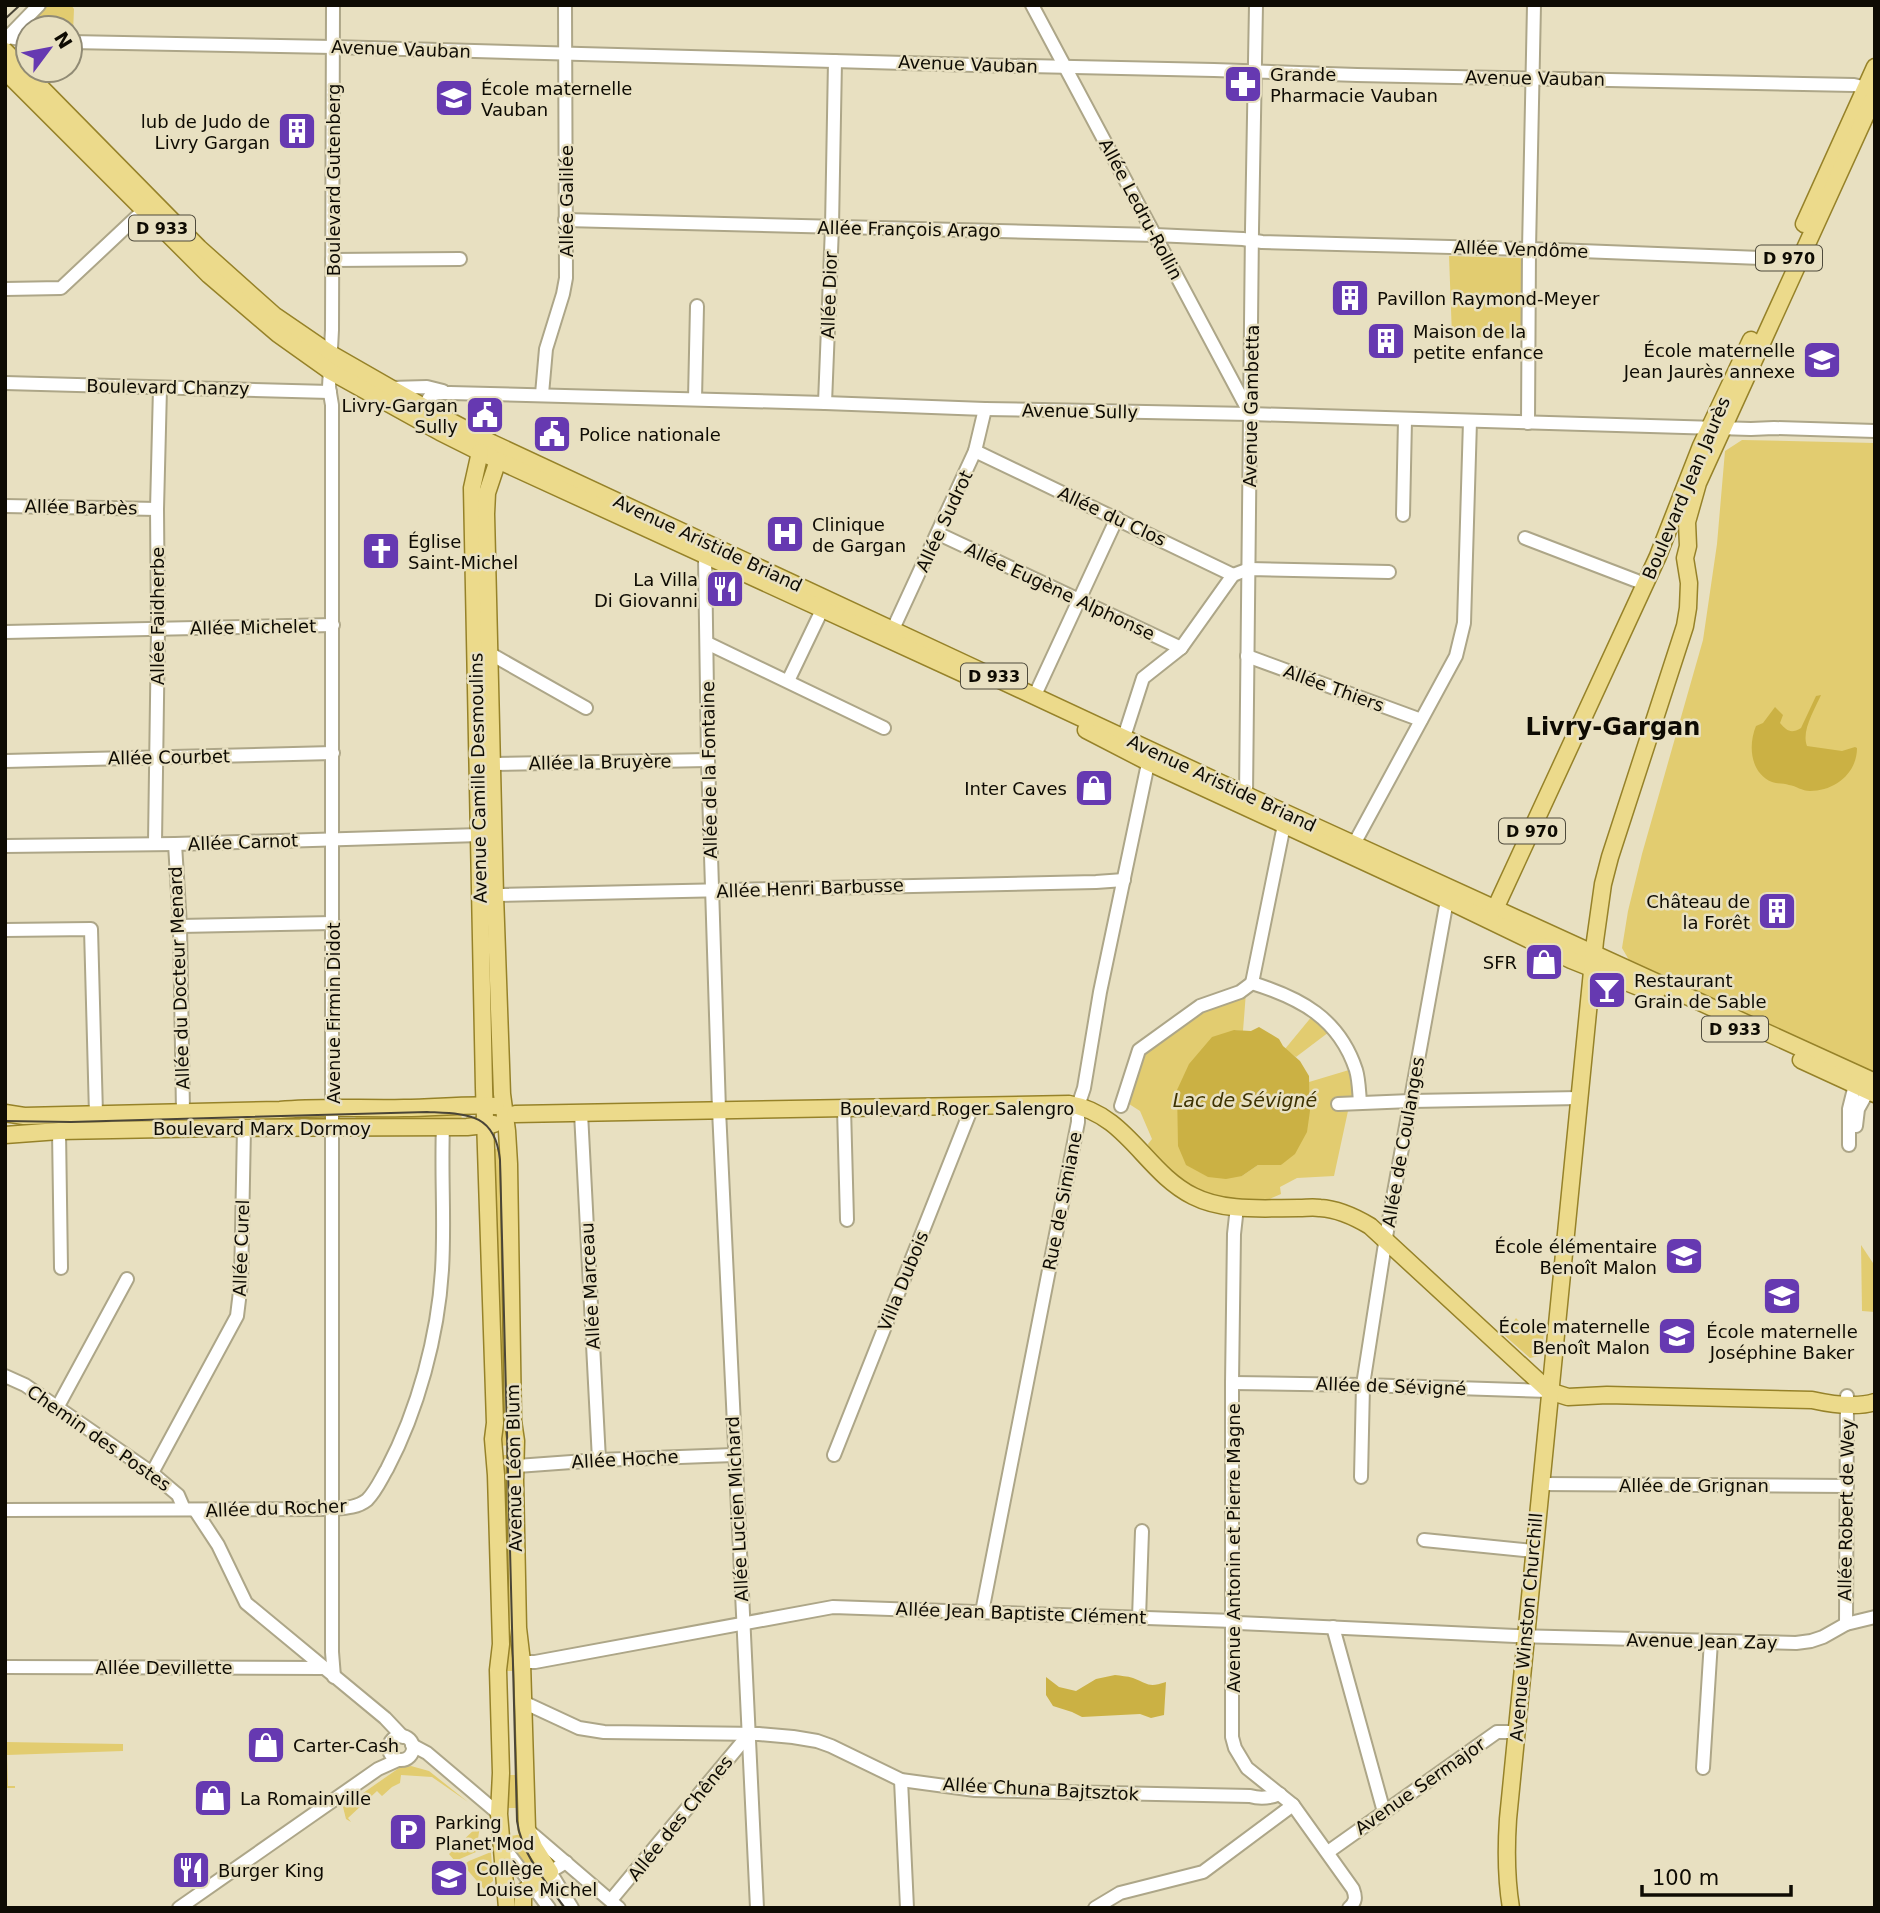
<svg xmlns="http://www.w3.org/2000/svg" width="1880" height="1913" font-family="'DejaVu Sans',sans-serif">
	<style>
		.green { fill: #e2cc70 }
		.water { fill: #cbb144 }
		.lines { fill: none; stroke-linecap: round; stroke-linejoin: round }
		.minor-casing { stroke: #ada688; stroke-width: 16 }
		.major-casing { stroke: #968229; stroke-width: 19 }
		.minor { stroke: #fff; stroke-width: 12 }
		.major { stroke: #ecda8b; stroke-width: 16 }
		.tram { stroke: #4a4537; stroke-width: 2 }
		.labels { text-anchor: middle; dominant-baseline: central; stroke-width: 5; stroke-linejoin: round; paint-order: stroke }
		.shield { fill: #e8e0c1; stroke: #4f4b3c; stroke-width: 2 }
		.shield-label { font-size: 16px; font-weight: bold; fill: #0e0b03 }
		.street-label { font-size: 18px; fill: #0e0b03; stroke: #e8e0c1 }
		.poi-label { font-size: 18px; fill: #0e0b03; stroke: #e8e0c1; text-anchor: start }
		.water-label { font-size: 19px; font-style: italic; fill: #3c3101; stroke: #e8e0c1 }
		.district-label { font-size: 24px; font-weight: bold; fill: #0e0b03; stroke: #e8e0c1 }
	</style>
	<rect width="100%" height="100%" fill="#e8e0c1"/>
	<g class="green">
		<path d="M47 5H71L74 9 73 33H70V28H42L38 19V14Z"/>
		<path d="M1449 256 1522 258 1521 339 1452 336Z"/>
		<path d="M1742 440 1875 443V1073L1629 960 1622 948 1628 911 1642 854 1703 640 1717 544 1725 451Z"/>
		<path d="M1246 992 1243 1031 1234 1030 1242 1176 1258 1165H1281L1310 1111 1309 1082 1349 1070 1353 1097 1350 1100 1335 1101 1336 1111H1348L1334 1176 1297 1178 1280 1187 1281 1194 1265 1201 1225 1199 1205 1194 1184 1184 1150 1152 1148 1144 1152 1139 1140 1111 1126 1102 1144 1053 1201 1011Z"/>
		<path d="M1313 1015 1329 1032 1296 1057 1285 1049Z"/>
		<path d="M461 1109 462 1123 356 1125 355 1110Z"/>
		<path d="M504 1147 512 1445 497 1446 490 1150Z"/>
		<path d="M1861 1245 1875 1266V1312L1862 1311Z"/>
		<path d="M1516 1318 1526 1329 1544 1327 1543 1347 1539 1356 1530 1358 1504 1335Z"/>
		<path d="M498 1455H512L520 1671H502Z"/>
		<path d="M5 1742 123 1744V1751L7 1755 8 1786H15V1788H6Z"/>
		<path d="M411 1766 429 1771 468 1802 432 1777 401 1775 400 1783 392 1787 382 1796 377 1791 348 1818 351 1822 346 1819 343 1807 399 1768Z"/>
		<path d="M504 1775H518L520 1808H507Z"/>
		<path d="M478 1818 481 1819 476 1852 455 1861 449 1854 479 1825Z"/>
		<path d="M522 1834 540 1869 532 1874 527 1868 525 1869 513 1850 509 1838 511 1836Z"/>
		<path d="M491 1852 493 1881 484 1889 463 1865 469 1861Z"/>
	</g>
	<g class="water">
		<path d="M1821 695C1815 709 1801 731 1807 746L1842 751 1855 747 1857 748C1857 774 1834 791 1810 791 1802 791 1796 786 1789 785 1784 783 1777 784 1772 782 1750 773 1748 745 1756 726L1763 723 1775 707 1783 715 1780 723C1787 731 1791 734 1801 728L1816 696Z"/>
		<path d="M1259 1027 1279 1039 1283 1046 1300 1061 1309 1076 1310 1111 1307 1132 1295 1154 1281 1165H1258L1242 1176 1226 1179 1208 1177 1186 1165 1178 1146 1177 1090 1189 1064 1212 1037 1234 1030 1251 1031Z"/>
		<path d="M1115 1675C1121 1676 1127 1676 1133 1678 1149 1684 1148 1688 1166 1682L1164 1715 1151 1718 1140 1714 1082 1717 1072 1712 1053 1706 1046 1695V1677L1059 1687 1076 1691 1096 1679Z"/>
	</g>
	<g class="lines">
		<g class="minor-casing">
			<g id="minor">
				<path d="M333 5 332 330 329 387 332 405C335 820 331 1236 332 1652L334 1677"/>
				<path d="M1032 5 1248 410"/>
				<path d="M8 37 28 40"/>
				<path d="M5 40 39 5"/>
				<path d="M70 42 333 47 976 65 1214 70 1357 75 1854 85 1871 89"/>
				<path d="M565 220 1155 235 1243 239 1262 242 1529 249 1789 259"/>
				<path d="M332 260 460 259"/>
				<path d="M5 289 61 288 144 210"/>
				<path d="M5 383 330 392"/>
				<path d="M390 388 427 387 443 391"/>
				<path d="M542 394 546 349 563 294 566 278 565 5"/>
				<path d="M695 399 697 306"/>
				<path d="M825 403 832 227 835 61"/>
				<path d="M427 409 426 403 431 395 439 393H450L825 403 985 409 1250 414 1751 429 1774 428 1875 431"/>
				<path d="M1528 423 1529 249 1534 5"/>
				<path d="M975 451 1233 575 1249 569 1389 572"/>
				<path d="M5 506 157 509"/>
				<path d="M1403 515 1405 420"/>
				<path d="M939 534 1181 648"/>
				<path d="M1525 538 1645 584"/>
				<path d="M705 556 708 760 719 1110 757 1908"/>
				<path d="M893 629 975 451 985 409"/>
				<path d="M5 632 333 625"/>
				<path d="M707 643 884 728"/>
				<path d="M489 653 586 708"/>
				<path d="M1247 656 1421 720"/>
				<path d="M788 681 822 610"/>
				<path d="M1035 695 1117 518"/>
				<path d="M1124 737 1143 678 1181 648 1233 575"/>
				<path d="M5 761 333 753"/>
				<path d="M492 764 708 760"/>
				<path d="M1243 802 1246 795 1252 229 1256 5"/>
				<path d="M155 843 158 629 157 509 160 388"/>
				<path d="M175 844 180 926 183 1112"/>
				<path d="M1354 844 1456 656 1464 623 1470 421"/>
				<path d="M5 846 175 844 480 835"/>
				<path d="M495 895C696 891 896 885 1096 882L1124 880"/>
				<path d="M180 926 333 923"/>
				<path d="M5 930 91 929 96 1114"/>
				<path d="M1252 983C1300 998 1339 1018 1356 1070 1359 1080 1359 1092 1360 1102"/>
				<path d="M1252 983 1284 825"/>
				<path d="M1338 1104 1411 1101 1579 1098"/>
				<path d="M1121 1106 1139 1050 1200 1006 1240 992 1252 983"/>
				<path d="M844 1108 847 1220"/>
				<path d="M581 1113 599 1460"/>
				<path d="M1856 1126 1858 1109 1868 1091"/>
				<path d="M59 1131 61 1268"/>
				<path d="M1849 1145V1109L1855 1085"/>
				<path d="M1237 1207 1234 1234 1232 1383V1737L1235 1748 1247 1768 1293 1805 1353 1889C1356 1897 1356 1902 1349 1908"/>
				<path d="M5 1376 25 1385 152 1473 178 1495 184 1509"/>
				<path d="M1232 1383 1363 1385 1549 1391"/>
				<path d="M57 1408 127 1279"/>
				<path d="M834 1455 972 1107"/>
				<path d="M517 1466 599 1460 734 1455"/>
				<path d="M152 1473 237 1316 241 1283 244 1128"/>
				<path d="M1361 1477 1363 1385 1387 1231 1447 900"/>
				<path d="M1540 1484 1847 1486"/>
				<path d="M5 1510 331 1509C344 1508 357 1508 367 1500 376 1491 381 1479 387 1469 418 1410 438 1336 442 1270 445 1222 441 1174 443 1126"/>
				<path d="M195 1510 218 1545 246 1603 385 1718 403 1737"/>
				<path d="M1424 1540 1533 1551"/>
				<path d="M982 1612 1078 1122V1106L1084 1088 1100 992 1150 754"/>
				<path d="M1139 1618 1142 1531"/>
				<path d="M1846 1624 1847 1396"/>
				<path d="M1333 1627 1384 1812"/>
				<path d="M522 1662H535L833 1607 1234 1621 1238 1623 1515 1636 1796 1643 1811 1641 1823 1637 1846 1624 1875 1617"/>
				<path d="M5 1667 323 1668"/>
				<path d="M523 1702 579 1728 604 1732 759 1734 793 1737 817 1741 831 1746 901 1780 975 1790 1250 1796C1260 1799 1270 1798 1280 1794"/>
				<circle cx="401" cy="1748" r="12"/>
				<path d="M412 1745 427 1753 499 1814"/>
				<path d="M1703 1768 1711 1641"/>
				<path d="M901 1780 907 1908"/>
				<path d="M529 1831 619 1908"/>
				<path d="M503 1846 549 1908"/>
				<path d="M1328 1852 1497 1732H1516"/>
				<path d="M566 1862 550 1872 572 1908"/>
				<path d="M611 1900 749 1734"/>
				<path d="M179 1908 378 1769 398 1760"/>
				<path d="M1095 1908 1120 1893 1203 1872 1293 1805"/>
			</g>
		</g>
		<g class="major-casing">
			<g id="major">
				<path d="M5 51 199 248 274 315 331 354 427 409 492 443 1255 799 1875 1082"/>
				<path d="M5 71 209 275 278 334 330 371 440 432 480 452 964 674"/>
				<path d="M1804 224 1875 67"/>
				<path d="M480 452 472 488 484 1088 495 1423 493 1439 496 1475 501 1644 498 1670 501 1773 499 1814 507 1908"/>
				<path d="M498 460 487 493 486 514 495 895 502 1094 507 1131 509 1164 513 1421 516 1441 515 1480 518 1628 522 1662 527 1829 534 1847 550 1872 523 1892V1908"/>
				<path d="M1086 730 1148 762 1447 900 1571 960 1656 994"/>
				<path d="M1495 909 1658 556 1701 446 1751 340"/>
				<path d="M1801 1060 1875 1094"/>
				<path d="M5 1113 24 1116 280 1110C322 1106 362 1109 404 1108 435 1108 465 1104 496 1106"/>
				<path d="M515 1114 1069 1104C1127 1114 1145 1172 1193 1196 1224 1212 1264 1208 1299 1208 1306 1208 1313 1207 1320 1208 1338 1209 1355 1217 1370 1226L1549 1391 1568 1397 1607 1395 1812 1400C1830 1404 1856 1408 1875 1402"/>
				<path d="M5 1135 59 1131 220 1128 467 1127 494 1124"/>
				<path d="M1511 1908C1506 1878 1506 1849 1508 1819L1595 941 1603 884 1610 857 1685 626 1688 608 1689 583 1685 558 1688 546 1687 522 1698 483 1875 95"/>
			</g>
		</g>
		<use href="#minor" class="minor"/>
		<use href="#major" class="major"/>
		<g class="tram">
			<path d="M5 19 20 5"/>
			<path d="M5 1121 71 1122 427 1112C466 1114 495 1112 500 1160L517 1821C522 1855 545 1881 565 1908"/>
		</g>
	</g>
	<defs>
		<g id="pharmacy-square" transform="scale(2.0125)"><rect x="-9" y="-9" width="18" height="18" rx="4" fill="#6639b1" stroke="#e8e0c1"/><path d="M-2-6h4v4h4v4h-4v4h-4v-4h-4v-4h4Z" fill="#fff"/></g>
		<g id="school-square" transform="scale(2.0125)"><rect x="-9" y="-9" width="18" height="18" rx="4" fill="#6639b1" stroke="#e8e0c1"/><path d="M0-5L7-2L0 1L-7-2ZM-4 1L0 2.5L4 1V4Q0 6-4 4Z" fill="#fff"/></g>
		<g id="building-square" transform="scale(2.0125)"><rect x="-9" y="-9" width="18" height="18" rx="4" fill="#6639b1" stroke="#e8e0c1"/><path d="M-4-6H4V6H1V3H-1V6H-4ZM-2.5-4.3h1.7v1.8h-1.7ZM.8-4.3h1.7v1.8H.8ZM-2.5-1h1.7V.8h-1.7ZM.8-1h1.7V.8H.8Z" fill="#fff"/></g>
		<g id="civic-square" transform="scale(2.0125)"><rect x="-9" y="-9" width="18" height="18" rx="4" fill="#6639b1" stroke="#e8e0c1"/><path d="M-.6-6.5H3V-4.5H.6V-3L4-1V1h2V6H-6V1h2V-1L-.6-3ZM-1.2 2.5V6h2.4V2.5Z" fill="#fff"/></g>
		<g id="hospital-square" transform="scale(2.0125)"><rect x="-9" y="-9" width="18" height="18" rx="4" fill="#6639b1" stroke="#e8e0c1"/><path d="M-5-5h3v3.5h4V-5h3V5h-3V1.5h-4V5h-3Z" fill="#fff"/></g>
		<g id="church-square" transform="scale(2.0125)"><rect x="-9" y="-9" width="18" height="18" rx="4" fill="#6639b1" stroke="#e8e0c1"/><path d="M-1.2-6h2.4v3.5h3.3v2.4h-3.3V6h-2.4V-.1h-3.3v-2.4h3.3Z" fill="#fff"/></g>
		<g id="restaurant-square" transform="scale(2.0125)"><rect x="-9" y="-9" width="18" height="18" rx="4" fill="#6639b1" stroke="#e8e0c1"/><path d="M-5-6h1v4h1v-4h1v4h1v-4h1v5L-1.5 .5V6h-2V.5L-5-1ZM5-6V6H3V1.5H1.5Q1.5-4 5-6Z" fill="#fff"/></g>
		<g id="shop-square" transform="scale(2.0125)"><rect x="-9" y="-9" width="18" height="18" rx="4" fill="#6639b1" stroke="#e8e0c1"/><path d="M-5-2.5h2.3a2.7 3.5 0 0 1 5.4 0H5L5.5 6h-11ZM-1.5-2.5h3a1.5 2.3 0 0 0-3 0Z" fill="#fff"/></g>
		<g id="bar-square" transform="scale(2.0125)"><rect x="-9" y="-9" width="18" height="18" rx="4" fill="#6639b1" stroke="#e8e0c1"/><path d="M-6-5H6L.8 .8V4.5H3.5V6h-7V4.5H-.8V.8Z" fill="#fff"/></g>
		<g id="parking-square" transform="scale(2.0125)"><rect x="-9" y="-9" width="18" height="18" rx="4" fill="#6639b1" stroke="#e8e0c1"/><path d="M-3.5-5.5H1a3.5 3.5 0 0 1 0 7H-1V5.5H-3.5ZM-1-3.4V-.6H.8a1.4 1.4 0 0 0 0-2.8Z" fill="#fff"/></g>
	</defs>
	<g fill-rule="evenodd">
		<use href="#pharmacy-square" x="1243" y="84"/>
		<use href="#school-square" x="454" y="98"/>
		<use href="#building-square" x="297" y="131"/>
		<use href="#building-square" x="1350" y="298"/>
		<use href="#building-square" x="1386" y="341"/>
		<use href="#school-square" x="1822" y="360"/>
		<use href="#civic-square" x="485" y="415"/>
		<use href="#civic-square" x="552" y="434"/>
		<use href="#hospital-square" x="785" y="534"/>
		<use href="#church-square" x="381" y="551"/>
		<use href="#restaurant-square" x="725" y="589"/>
		<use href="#shop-square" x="1094" y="788"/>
		<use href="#building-square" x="1777" y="911"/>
		<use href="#shop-square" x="1544" y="962"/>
		<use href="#bar-square" x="1607" y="990"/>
		<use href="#school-square" x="1684" y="1256"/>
		<use href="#school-square" x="1782" y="1296"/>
		<use href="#school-square" x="1677" y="1336"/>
		<use href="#shop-square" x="266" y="1745"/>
		<use href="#shop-square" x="213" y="1798"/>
		<use href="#parking-square" x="408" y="1832"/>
		<use href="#restaurant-square" x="191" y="1870"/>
		<use href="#school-square" x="449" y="1878"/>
	</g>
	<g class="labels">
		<g class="shield">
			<rect x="129" y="215.5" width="66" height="25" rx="5"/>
			<rect x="1756" y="245.5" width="66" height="25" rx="5"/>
			<rect x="961" y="663.5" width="66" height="25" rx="5"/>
			<rect x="1499" y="818.5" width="66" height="25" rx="5"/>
			<rect x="1702" y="1016.5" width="66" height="25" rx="5"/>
		</g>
		<g class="shield-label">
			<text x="162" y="228">D 933</text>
			<text x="1789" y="258">D 970</text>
			<text x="994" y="676">D 933</text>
			<text x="1532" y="831">D 970</text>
			<text x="1735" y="1029">D 933</text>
		</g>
		<g class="street-label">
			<text transform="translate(401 49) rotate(2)">Avenue Vauban</text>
			<text transform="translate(968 64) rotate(2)">Avenue Vauban</text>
			<text transform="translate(1535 78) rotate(1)">Avenue Vauban</text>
			<text transform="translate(333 180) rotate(-90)">Boulevard Gutenberg</text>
			<text transform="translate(566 201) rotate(-90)">Allée Galilée</text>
			<text transform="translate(1141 209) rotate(62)">Allée Ledru-Rollin</text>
			<text transform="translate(909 229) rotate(1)">Allée François Arago</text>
			<text transform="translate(1521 249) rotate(2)">Allée Vendôme</text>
			<text transform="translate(829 295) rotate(-88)">Allée Dior</text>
			<text transform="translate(168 387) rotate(1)">Boulevard Chanzy</text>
			<text transform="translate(1251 406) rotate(-89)">Avenue Gambetta</text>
			<text transform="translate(1080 411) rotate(1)">Avenue Sully</text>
			<text transform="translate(1686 488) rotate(-67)">Boulevard Jean Jaurès</text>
			<text transform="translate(81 507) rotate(1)">Allée Barbès</text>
			<text transform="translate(1112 516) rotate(25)">Allée du Clos</text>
			<text transform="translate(944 521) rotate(-65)">Allée Sudrot</text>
			<text transform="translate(708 543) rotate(25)">Avenue Aristide Briand</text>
			<text transform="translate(1060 591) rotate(25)">Allée Eugène Alphonse</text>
			<text transform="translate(157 616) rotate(-90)">Allée Faidherbe</text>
			<text transform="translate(253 627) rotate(-1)">Allée Michelet</text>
			<text transform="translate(1334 688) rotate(20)">Allée Thiers</text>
			<text transform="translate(169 757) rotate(-1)">Allée Courbet</text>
			<text transform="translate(600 762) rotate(-1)">Allée la Bruyère</text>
			<text transform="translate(709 770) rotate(-91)">Allée de la Fontaine</text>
			<text transform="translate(478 778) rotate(-91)">Avenue Camille Desmoulins</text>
			<text transform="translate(1222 783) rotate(25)">Avenue Aristide Briand</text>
			<text transform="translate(243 842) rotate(-2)">Allée Carnot</text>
			<text transform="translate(810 888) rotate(-2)">Allée Henri Barbusse</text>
			<text transform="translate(179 978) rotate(-92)">Allée du Docteur Menard</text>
			<text transform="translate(333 1013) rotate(-90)">Avenue Firmin Didot</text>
			<text x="957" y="1108">Boulevard Roger Salengro</text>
			<text x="262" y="1128">Boulevard Marx Dormoy</text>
			<text transform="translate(1403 1142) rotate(-80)">Allée de Coulanges</text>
			<text transform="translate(1062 1201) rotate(-79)">Rue de Simiane</text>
			<text transform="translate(241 1248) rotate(-88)">Allée Curel</text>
			<text transform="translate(903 1281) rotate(-68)">Villa Dubois</text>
			<text transform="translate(590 1286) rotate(-93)">Allée Marceau</text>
			<text transform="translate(1391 1386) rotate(2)">Allée de Sévigné</text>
			<text transform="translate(99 1438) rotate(35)">Chemin des Postes</text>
			<text transform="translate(625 1459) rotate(-3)">Allée Hoche</text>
			<text transform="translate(514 1468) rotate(-91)">Avenue Léon Blum</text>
			<text x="1694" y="1485">Allée de Grignan</text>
			<text transform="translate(276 1508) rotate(-2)">Allée du Rocher</text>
			<text transform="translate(737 1509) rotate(-93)">Allée Lucien Michard</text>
			<text transform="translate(1846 1510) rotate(-89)">Allée Robert de Wey</text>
			<text transform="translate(1233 1548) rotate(-90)">Avenue Antonin et Pierre Magne</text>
			<text transform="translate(1021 1613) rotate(2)">Allée Jean Baptiste Clément</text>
			<text transform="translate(1526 1627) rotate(-85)">Avenue Winston Churchill</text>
			<text transform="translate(1702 1641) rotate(1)">Avenue Jean Zay</text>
			<text x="164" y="1667">Allée Devillette</text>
			<text transform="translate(1420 1786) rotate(-35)">Avenue Sermajor</text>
			<text transform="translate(1041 1789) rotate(3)">Allée Chuna Bajtsztok</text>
			<text transform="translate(680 1818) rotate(-51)">Allée des Chênes</text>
		</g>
		<g class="poi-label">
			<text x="1270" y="74">Grande<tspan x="1270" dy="21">Pharmacie Vauban</tspan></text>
			<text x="481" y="88">École maternelle<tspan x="481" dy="21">Vauban</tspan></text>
			<text x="270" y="121" text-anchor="end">lub de Judo de<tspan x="270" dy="21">Livry Gargan</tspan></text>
			<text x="1377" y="298">Pavillon Raymond-Meyer</text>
			<text x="1413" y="331">Maison de la<tspan x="1413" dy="21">petite enfance</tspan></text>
			<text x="1795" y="350" text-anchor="end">École maternelle<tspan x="1795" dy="21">Jean Jaurès annexe</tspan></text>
			<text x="458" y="405" text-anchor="end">Livry-Gargan<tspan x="458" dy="21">Sully</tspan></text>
			<text x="579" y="434">Police nationale</text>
			<text x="812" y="524">Clinique<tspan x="812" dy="21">de Gargan</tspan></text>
			<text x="408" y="541">Église<tspan x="408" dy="21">Saint-Michel</tspan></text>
			<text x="698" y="579" text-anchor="end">La Villa<tspan x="698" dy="21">Di Giovanni</tspan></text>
			<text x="1067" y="788" text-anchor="end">Inter Caves</text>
			<text x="1750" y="901" text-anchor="end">Château de<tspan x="1750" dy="21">la Forêt</tspan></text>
			<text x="1517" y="962" text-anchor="end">SFR</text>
			<text x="1634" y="980">Restaurant<tspan x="1634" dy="21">Grain de Sable</tspan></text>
			<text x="1657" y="1246" text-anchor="end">École élémentaire<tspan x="1657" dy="21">Benoît Malon</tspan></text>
			<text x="1650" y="1326" text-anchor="end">École maternelle<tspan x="1650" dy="21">Benoît Malon</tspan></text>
			<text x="1782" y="1331" text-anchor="middle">École maternelle<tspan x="1782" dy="21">Joséphine Baker</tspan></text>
			<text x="293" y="1745">Carter-Cash</text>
			<text x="240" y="1798">La Romainville</text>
			<text x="435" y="1822">Parking<tspan x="435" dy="21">Planet'Mod</tspan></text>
			<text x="476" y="1868">Collège<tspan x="476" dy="21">Louise Michel</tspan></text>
			<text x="218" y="1870">Burger King</text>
		</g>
		<g class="water-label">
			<text x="1245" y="1100">Lac de Sévigné</text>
		</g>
		<g class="district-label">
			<text x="1613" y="727">Livry-Gargan</text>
		</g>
	</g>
	<rect width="1880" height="1913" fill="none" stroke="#0e0b03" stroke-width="14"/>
	<g transform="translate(49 49) rotate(58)"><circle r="33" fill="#e8e0c1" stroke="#918b75" stroke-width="2"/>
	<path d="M0-5L12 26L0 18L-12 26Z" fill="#6639b1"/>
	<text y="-10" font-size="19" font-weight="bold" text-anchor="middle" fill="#0e0b03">N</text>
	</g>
	<path d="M1642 1885v10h149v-10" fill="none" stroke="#0e0b03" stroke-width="3.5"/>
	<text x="1652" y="1885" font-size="21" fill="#0e0b03" stroke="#e8e0c1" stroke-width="5" paint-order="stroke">100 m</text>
</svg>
